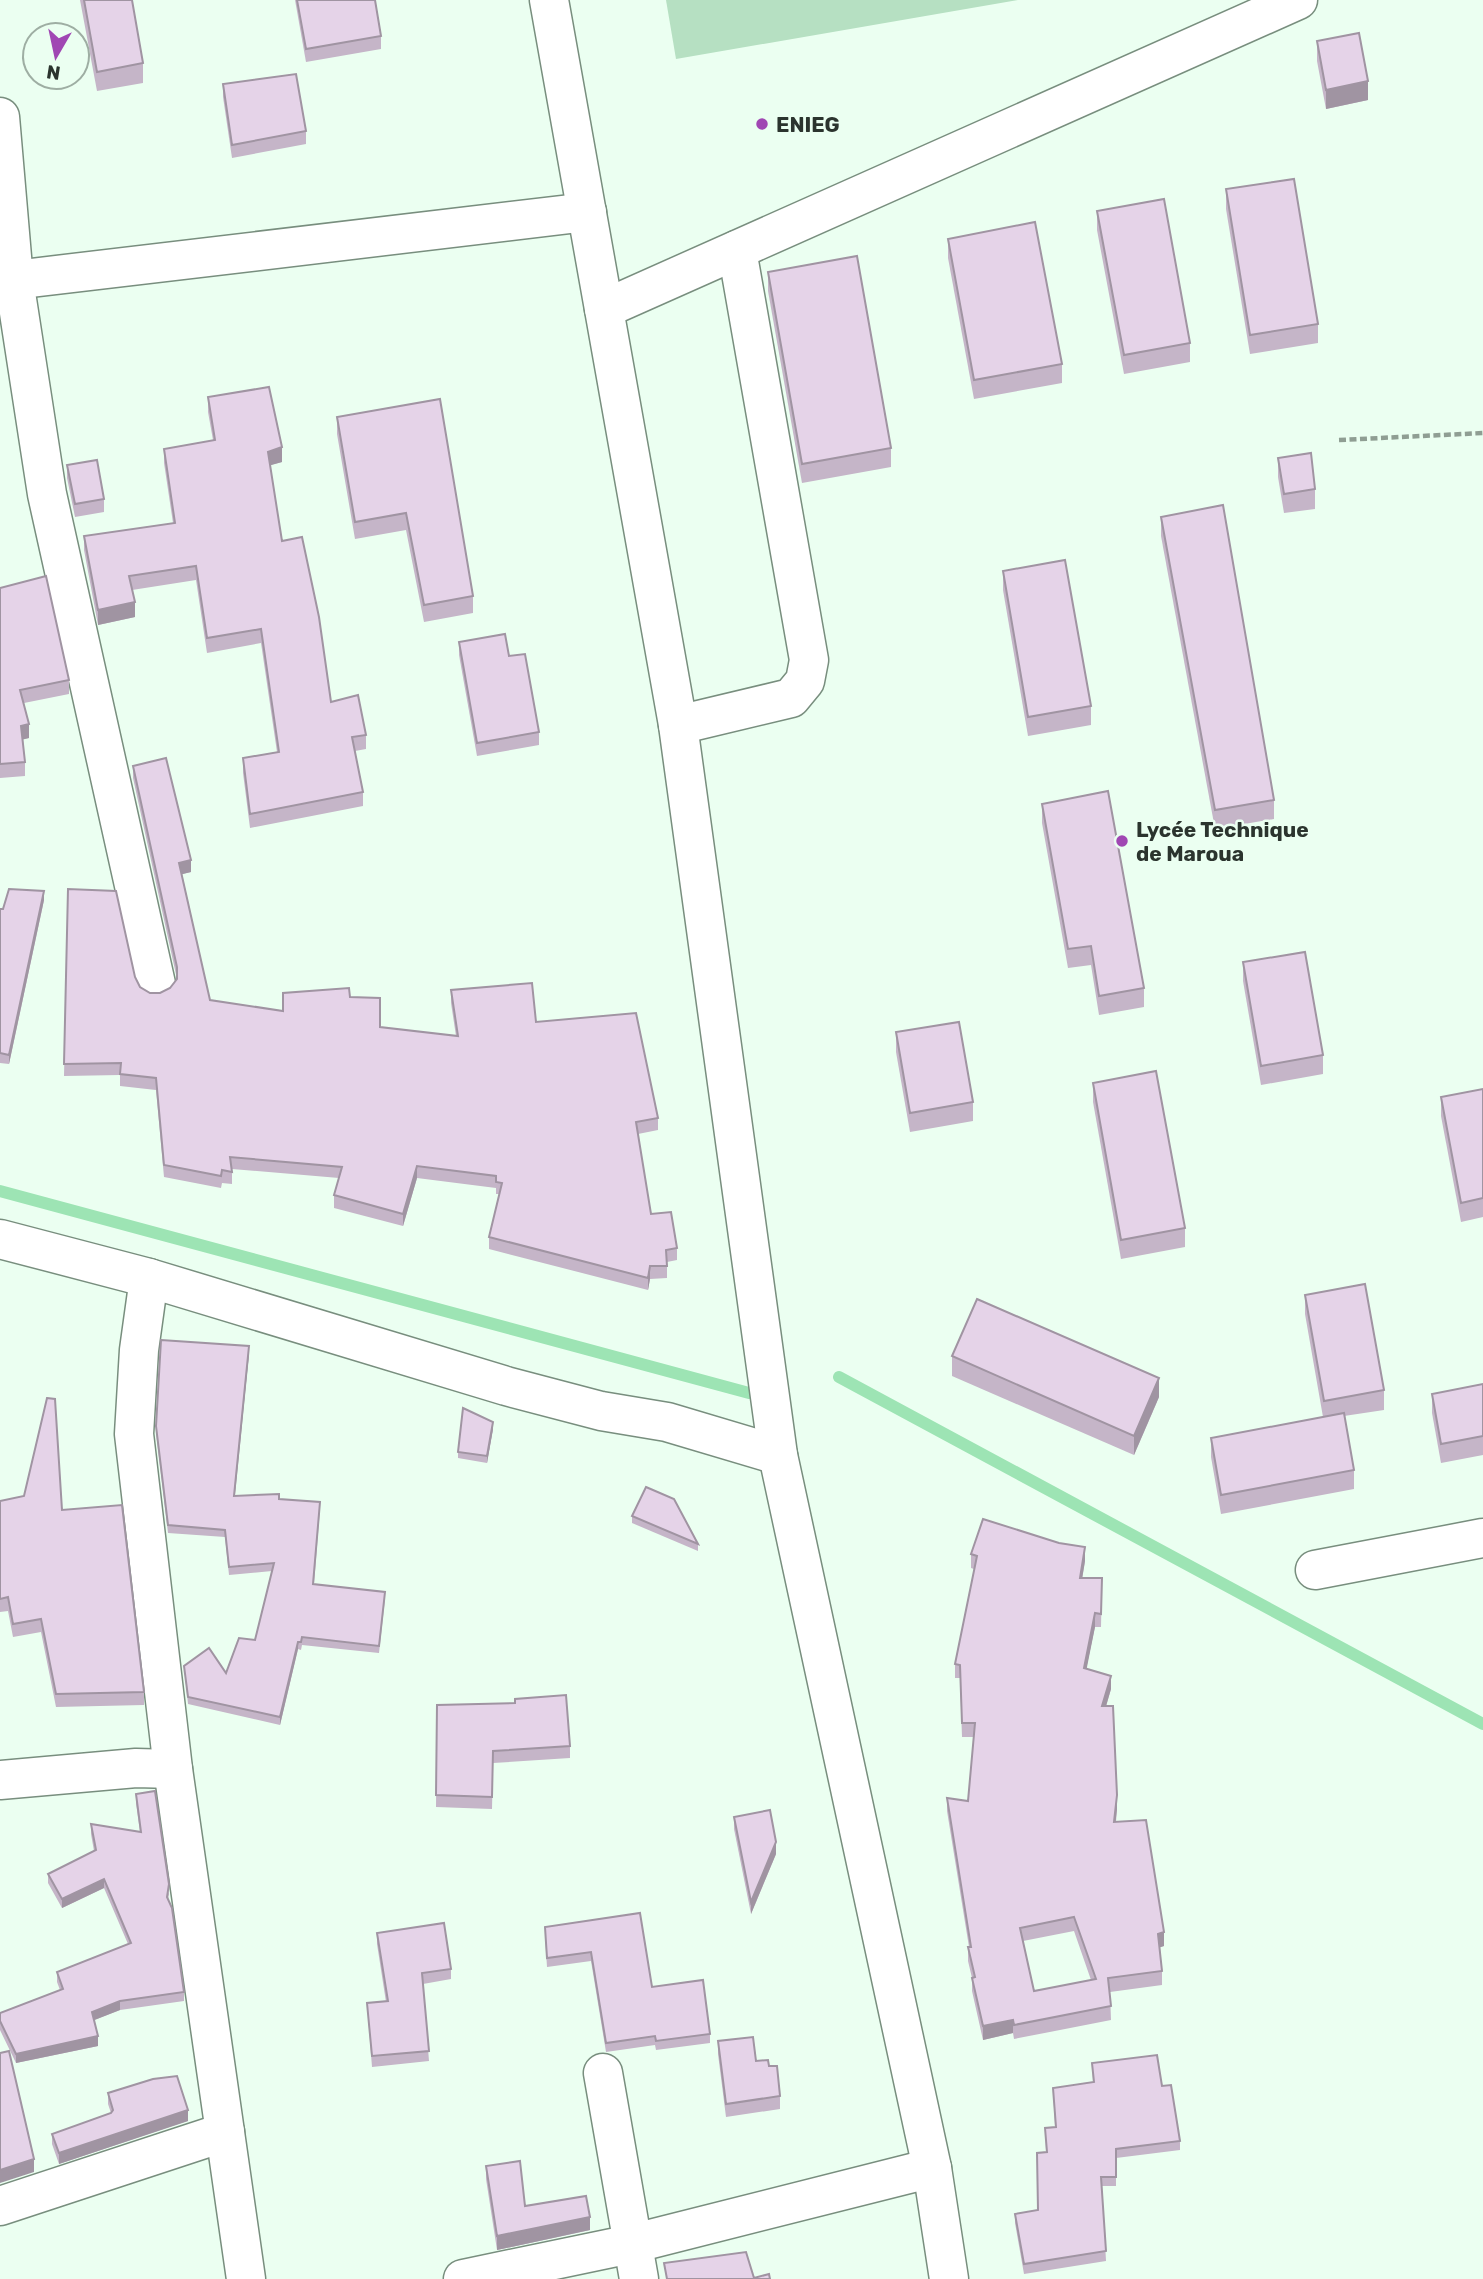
<svg xmlns="http://www.w3.org/2000/svg" width="1483" height="2279" font-family="Rubik,sans-serif">
	<style>
		.green { fill: #b6e0c2 }
		.lines { fill: none; stroke-linecap: round; stroke-linejoin: round }
		.stream { stroke: #9de4b4; stroke-width: 12 }
		.minor-casing { stroke: #788e7e; stroke-width: 41 }
		.tertiary-casing { stroke: #788e7e; stroke-width: 41 }
		.path { stroke: #8f9e93; stroke-width: 4.5; stroke-dasharray: 7 3.5; stroke-linecap: butt }
		.minor { stroke: #fff; stroke-width: 38 }
		.tertiary { stroke: #fff; stroke-width: 38 }
		.wall { fill: #c5b5c8; fill-rule: evenodd }
		.shaded-wall { fill: #a094a2 }
		.building { fill: #e5d3e8; stroke: #a094a2; stroke-width: 2; fill-rule: evenodd }
		.poi-dot { fill: #a047b3; stroke: #ebfff1; stroke-width: 2.5 }
		.labels { text-anchor: middle; dominant-baseline: central; stroke-width: 5; stroke-linejoin: round; paint-order: stroke }
		.poi-label { font-size: 21px; font-weight: bold; fill: #2b342e; stroke: #ebfff1; text-anchor: start }
	</style>
	<rect width="100%" height="100%" fill="#ebfff1"/>
	<path class="green" d="M666 0H1018L676 59Z"/>
	<g class="lines">
		<g class="stream">
			<path d="M0 1191 749 1393"/>
			<path d="M839 1377 1483 1724"/>
		</g>
		<g class="minor-casing">
			<g id="minor">
				<path d="M0 117 14 280 47 494 156 984"/>
				<path d="M14 280 587 212"/>
				<path d="M604 309 1298 0"/>
				<path d="M678 725 791 698 805 681 809 660 737 250"/>
				<path d="M0 1239 149 1278 506 1386 601 1411 667 1422 778 1455"/>
				<path d="M149 1278 139 1350 134 1434 173 1769 246 2279"/>
				<path d="M1315 1570 1483 1538"/>
				<path d="M0 1780 136 1768 173 1769"/>
				<path d="M603 2073 639 2279"/>
				<path d="M0 2206 225 2132"/>
				<path d="M463 2279 631 2244 932 2168"/>
			</g>
		</g>
		<g class="tertiary-casing">
			<path id="tertiary" d="M549 0 678 725 778 1455 932 2168 949 2279"/>
		</g>
		<path class="path" d="M1339 440 1483 433"/>
		<use href="#minor" class="minor"/>
		<use href="#tertiary" class="tertiary"/>
	</g>
	<g class="wall">
		<path d="M80 0H132L143 63V83L97 91Z"/>
		<path d="M295 0H375L381 36V49L306 62Z"/>
		<path d="M1317 41 1368 100 1326 109 1317 61Z"/>
		<path d="M223 84 306 131V144L232 158 223 97Z"/>
		<path d="M1226 189 1318 324V343L1250 354 1226 209Z"/>
		<path d="M1097 211 1190 343V362L1124 374 1097 230Z"/>
		<path d="M948 239 1062 364V383L974 399 948 258Z"/>
		<path d="M768 272 891 448V467L802 483 768 291Z"/>
		<path d="M208 397 282 462 270 465 282 541 331 702 366 735V749L355 751 363 792V806L250 828 243 773V758L277 752 261 643 207 653 196 580 132 590 135 617 98 625 84 550V536L173 523 164 463V449L213 440 208 412Z"/>
		<path d="M337 417 473 596V613L424 622 406 530 355 539 337 434Z"/>
		<path d="M1278 458 1315 489V509L1284 513 1278 477Z"/>
		<path d="M67 465 104 499V512L75 517 67 478Z"/>
		<path d="M1161 517 1274 800V819L1215 829 1161 536Z"/>
		<path d="M1003 571 1091 706V725L1028 736 1003 590Z"/>
		<path d="M0 588 69 680V694L24 703 29 738 23 739 25 762V776L0 778Z"/>
		<path d="M459 642 509 656 539 732V745L477 756 459 655Z"/>
		<path d="M133 766 191 872 182 874 210 1000 283 1011 350 997 380 1027 456 1036 451 1003V990L536 1022 658 1118V1130L638 1134 651 1214 677 1248V1260L667 1262V1278L650 1279 648 1290 489 1249V1237L499 1194H496V1188L417 1178 403 1226 334 1208V1195L339 1178 232 1169V1184L222 1183 221 1188 164 1177 156 1090 120 1086V1075L64 1076 68 889 135 977 140 987 150 993H160L170 988 177 979 133 778Z"/>
		<path d="M1042 804 1144 988V1007L1099 1015 1091 965 1068 968 1042 823Z"/>
		<path d="M44 900 9 1064 0 1063V909H3Z"/>
		<path d="M1243 962 1323 1055V1074L1261 1085 1243 981Z"/>
		<path d="M896 1032 973 1102V1121L910 1132 896 1052Z"/>
		<path d="M1093 1083 1185 1228V1247L1121 1259 1093 1102Z"/>
		<path d="M1483 1089V1217L1461 1222 1441 1116V1097Z"/>
		<path d="M1305 1295 1384 1390V1410L1344 1416 1354 1470V1489L1221 1514 1211 1457V1438L1323 1417 1305 1314Z"/>
		<path d="M249 1354 234 1496 279 1499 320 1509 314 1584 385 1599 379 1653 302 1645 301 1650 298 1649 280 1725 188 1704 184 1666 226 1673 255 1640 272 1571 229 1575 225 1537 168 1533 156 1433V1426Z"/>
		<path d="M952 1356 1159 1397 1134 1455 952 1376Z"/>
		<path d="M1483 1384V1455L1441 1463 1432 1413V1394Z"/>
		<path d="M493 1429 487 1463 458 1458V1452Z"/>
		<path d="M0 1501 62 1510 144 1692V1705L56 1707 41 1632 13 1637 8 1611 0 1612Z"/>
		<path d="M632 1516 698 1544V1551L632 1523Z"/>
		<path d="M971 1554 1085 1561 1082 1578H1102L1101 1627H1095L1086 1669 1111 1689 1106 1706 1117 1809 1116 1822 1164 1946 1160 1947 1162 1971V1985L1110 1992 1111 2020 1014 2039 1013 2033 983 2040 972 1991V1978L968 1961V1947H969L947 1811V1798L968 1801 974 1737H962L960 1678H955V1664L974 1569 971 1568ZM1074 1931 1091 1980 1034 1991 1023 1941Z"/>
		<path d="M437 1705 570 1746V1758L493 1763 492 1809 436 1807Z"/>
		<path d="M136 1794 169 1894 168 1899 184 1992V2001L120 2010 94 2020 98 2046 16 2063 0 2030V2013L60 1990 57 1982V1972L128 1944 104 1888 62 1908 48 1883V1874L94 1851 91 1834V1824L140 1832 136 1803Z"/>
		<path d="M734 1817 776 1854 751 1914 734 1829Z"/>
		<path d="M640 1913 652 1987 710 2034V2043L656 2050 655 2045 606 2052 591 1961 547 1967 545 1936Z"/>
		<path d="M377 1933 451 1969V1979L423 1984 429 2061 372 2067 367 2003 386 2002 377 1944Z"/>
		<path d="M718 2041 756 2061 769 2066 780 2096V2109L726 2117 718 2054Z"/>
		<path d="M1092 2063 1162 2086 1180 2141V2150L1116 2158V2186H1102L1106 2261 1024 2274 1015 2223V2214L1038 2210 1046 2152 1045 2128 1055 2127 1053 2088 1093 2083Z"/>
		<path d="M108 2093 188 2121 59 2164 52 2144V2134L111 2113 108 2104Z"/>
		<path d="M486 2166 525 2206 590 2230 497 2250 486 2179Z"/>
	</g>
	<g class="shaded-wall">
		<path d="M1368 81V100L1326 109V90Z"/>
		<path d="M282 447V462L268 466V452Z"/>
		<path d="M135 602V617L98 625V610Z"/>
		<path d="M29 724V738L21 740V726Z"/>
		<path d="M191 860V872L179 875V863Z"/>
		<path d="M44 891V900L9 1064V1055Z"/>
		<path d="M417 1166V1178L403 1226V1214Z"/>
		<path d="M650 1266V1279L648 1290V1278Z"/>
		<path d="M249 1346V1354L234 1504V1496Z"/>
		<path d="M1159 1378V1397L1134 1455V1436Z"/>
		<path d="M493 1422V1429L487 1463V1456Z"/>
		<path d="M1085 1547V1561L1080 1592V1578Z"/>
		<path d="M1095 1613V1627L1084 1682V1668Z"/>
		<path d="M298 1642V1649L280 1725V1717Z"/>
		<path d="M1111 1676V1689L1102 1720V1706Z"/>
		<path d="M1117 1795V1809L1114 1835V1822Z"/>
		<path d="M776 1842V1854L751 1914V1902Z"/>
		<path d="M104 1879V1888L62 1908V1899Z"/>
		<path d="M1164 1932V1946L1158 1948V1934Z"/>
		<path d="M120 2001V2010L92 2021V2012Z"/>
		<path d="M1013 2020V2033L983 2040V2026Z"/>
		<path d="M98 2036V2046L16 2063V2054Z"/>
		<path d="M188 2110V2121L59 2164V2153Z"/>
		<path d="M34 2159V2172L0 2183V2170Z"/>
		<path d="M590 2217V2230L497 2250V2236Z"/>
	</g>
	<g class="building">
		<path d="M84 0H132L143 63 97 72Z"/>
		<path d="M297 0H375L381 36 306 49Z"/>
		<path d="M1359 33 1368 81 1326 90 1317 41Z"/>
		<path d="M296 74 306 131 232 145 223 84Z"/>
		<path d="M1294 179 1318 324 1250 335 1226 189Z"/>
		<path d="M1164 199 1190 343 1124 355 1097 211Z"/>
		<path d="M1035 222 1062 364 974 380 948 239Z"/>
		<path d="M857 256 891 448 802 464 768 272Z"/>
		<path d="M269 387 282 447 268 452 282 541 302 537 319 617 331 702 358 695 366 735 352 737 363 792 250 814 243 758 279 752 261 629 207 638 196 566 129 576 135 602 98 610 84 536 175 523 164 449 215 440 208 397Z"/>
		<path d="M440 399 473 596 424 605 406 513 355 522 337 417Z"/>
		<path d="M1311 453 1315 489 1284 494 1278 458Z"/>
		<path d="M97 460 104 499 75 504 67 465Z"/>
		<path d="M1223 505 1274 800 1215 810 1161 517Z"/>
		<path d="M1065 560 1091 706 1028 717 1003 571Z"/>
		<path d="M46 576 69 680 20 690 29 724 21 726 25 762 0 764V588Z"/>
		<path d="M505 634 509 656 525 654 539 732 477 743 459 642Z"/>
		<path d="M166 758 191 860 179 863 210 1000 283 1011V993L349 988 350 997 380 998V1027L458 1036 451 990 532 983 536 1022 636 1013 658 1118 636 1122 651 1214 671 1212 677 1248 666 1250 667 1266H650L648 1278 489 1237 502 1183 496 1182V1176L417 1166 403 1214 334 1195 342 1167 230 1157 232 1172 222 1170 221 1176 164 1165 156 1078 120 1074 121 1063 64 1064 68 889 116 891 135 977 140 987 150 993H160L170 988 177 979V967L133 766Z"/>
		<path d="M1108 791 1144 988 1099 996 1091 946 1068 949 1042 804Z"/>
		<path d="M9 889 44 891 9 1055 0 1053V909H3Z"/>
		<path d="M1305 952 1323 1055 1261 1066 1243 962Z"/>
		<path d="M959 1022 973 1102 910 1113 896 1032Z"/>
		<path d="M1156 1071 1185 1228 1121 1240 1093 1083Z"/>
		<path d="M1483 1089V1198L1461 1203 1441 1097Z"/>
		<path d="M1365 1284 1384 1390 1324 1401 1305 1295Z"/>
		<path d="M977 1299 1159 1378 1134 1436 952 1356Z"/>
		<path d="M161 1340 249 1346 234 1496 279 1494V1499L320 1502 313 1584 385 1592 379 1646 302 1637 301 1642H298L280 1717 188 1697 184 1666 209 1648 226 1673 239 1638 255 1640 274 1563 229 1567 225 1530 168 1525 156 1426Z"/>
		<path d="M1483 1384V1436L1441 1444 1432 1394Z"/>
		<path d="M47 1398 55 1399 62 1510 122 1505 144 1692 56 1694 41 1619 13 1624 8 1597 0 1599V1501L24 1496Z"/>
		<path d="M463 1408 493 1422 487 1456 458 1452Z"/>
		<path d="M1344 1413 1354 1470 1221 1495 1211 1438Z"/>
		<path d="M646 1487 674 1499 698 1544 632 1516Z"/>
		<path d="M983 1519 1059 1543 1085 1547 1080 1578H1102L1101 1614 1095 1613 1084 1668 1111 1676 1102 1706H1113L1117 1795 1114 1822 1146 1820 1164 1932 1158 1934 1162 1971 1108 1978 1111 2006 1014 2025 1013 2020 983 2026 972 1978 975 1977 968 1947H971L947 1798 968 1801 975 1723H962L960 1665 955 1664 977 1556 971 1554ZM1074 1917 1096 1979 1034 1991 1020 1928Z"/>
		<path d="M566 1695 570 1746 493 1751 492 1797 436 1795 437 1705 515 1703V1699Z"/>
		<path d="M155 1791 169 1884 167 1897 172 1908 184 1992 120 2001 92 2012 98 2036 16 2054 0 2021V2013L63 1989 57 1972 131 1943 104 1879 62 1899 48 1874 96 1850 91 1824 141 1832 136 1794Z"/>
		<path d="M770 1810 776 1842 751 1902 734 1817Z"/>
		<path d="M640 1913 652 1987 703 1980 710 2034 656 2041 655 2036 606 2043 591 1952 547 1958 545 1927Z"/>
		<path d="M444 1923 451 1969 422 1973 429 2051 372 2056 367 2003 388 2001 377 1933Z"/>
		<path d="M753 2037 756 2061 768 2060 769 2066H777L780 2096 726 2104 718 2041Z"/>
		<path d="M9 2051 34 2159 0 2170V2053Z"/>
		<path d="M1157 2055 1162 2086 1171 2085 1180 2141 1116 2149V2177H1101L1106 2251 1024 2264 1015 2214 1038 2210 1037 2153 1047 2152 1045 2128 1056 2127 1053 2088 1094 2082 1092 2063Z"/>
		<path d="M177 2076 188 2110 59 2153 52 2134 111 2113 113 2110 108 2093 153 2079Z"/>
		<path d="M520 2161 525 2206 586 2196 590 2217 497 2236 486 2166Z"/>
		<path d="M746 2252 754 2278 769 2274 770 2279H667L664 2263Z"/>
	</g>
	<g class="poi-dot">
		<circle cx="762" cy="124" r="7"/>
		<circle cx="1122" cy="841" r="7"/>
	</g>
	<g class="labels">
		<g class="poi-label">
			<text x="776" y="124">ENIEG</text>
			<text x="1136" y="829">Lycée Technique<tspan x="1136" dy="24">de Maroua</tspan></text>
		</g>
	</g>
	<g transform="translate(56 56) rotate(189)"><circle r="33" fill="#ebfff1" stroke="#9eaea3" stroke-width="2"/>
	<path d="M0-5L12 26L0 18L-12 26Z" fill="#a047b3"/>
	<text y="-10" font-size="19" font-weight="bold" text-anchor="middle" fill="#2b342e">N</text>
	</g>
</svg>
